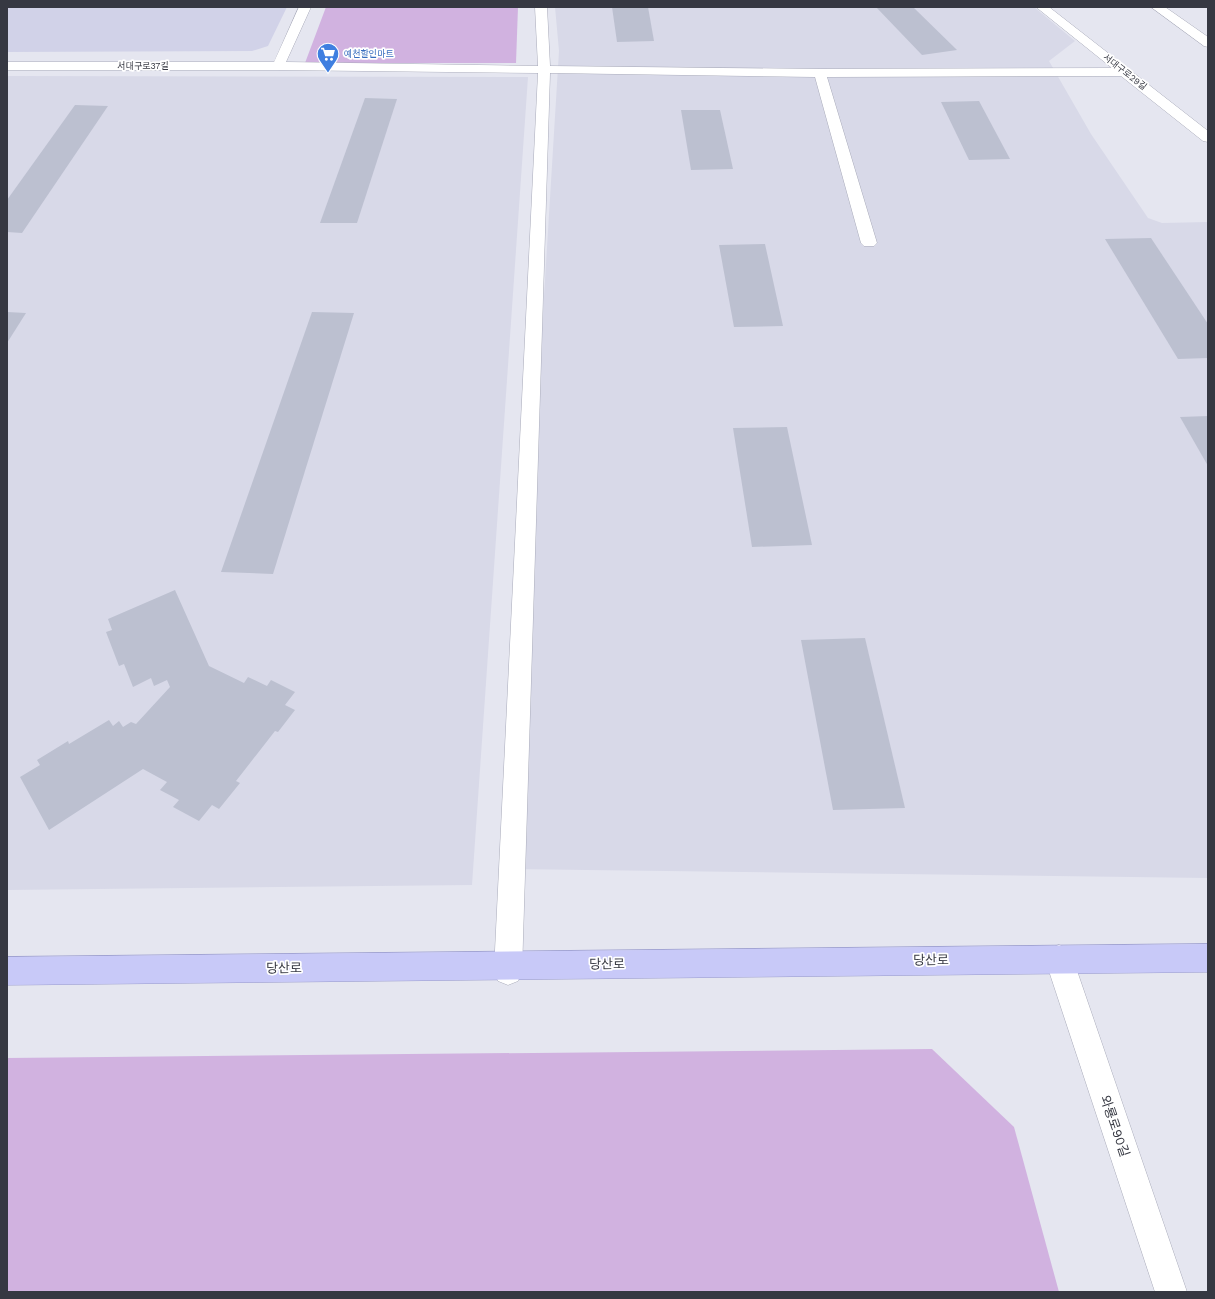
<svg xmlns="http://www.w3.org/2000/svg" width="1215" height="1299" font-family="'Work Sans','Noto Sans KR',sans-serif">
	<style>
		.residential { fill: #d8d9e8 }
		.education { fill: #d1d2e8 }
		.green { fill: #d1b2e0 }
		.building { fill: #bcc0d0 }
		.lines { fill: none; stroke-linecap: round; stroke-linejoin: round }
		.minor-casing { stroke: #a9abba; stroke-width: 1 }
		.secondary-casing { stroke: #9c9ece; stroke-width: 1 }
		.minor { fill: #fff; fill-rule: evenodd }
		.secondary { fill: #c8c9f8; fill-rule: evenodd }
		.labels { text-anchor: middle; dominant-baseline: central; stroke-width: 3.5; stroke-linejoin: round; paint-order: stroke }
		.far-shop-label { font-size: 9px; fill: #366cbe; stroke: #fff; text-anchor: start }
		.far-street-label { font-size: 9px; fill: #363842; stroke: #fff }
		.near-street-label { font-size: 13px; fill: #363842; stroke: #fff }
	</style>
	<rect width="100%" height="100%" fill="#e5e6f0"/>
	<g class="residential">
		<path d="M555 7H1034L1075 41 1049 61 1091 134 1148 218 1162 223 1208 222V878L509 869 559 51Z"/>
		<path d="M7 76 528 77 472 885 7 890Z"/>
	</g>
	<path class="education" d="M7 7H287L268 46 252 51 7 52Z"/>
	<g class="green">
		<path d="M326 7H518L516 63H305Z"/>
		<path d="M932 1049 1014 1127 1059 1292H7V1058Z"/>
	</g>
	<g class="building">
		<path d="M612 7H648L654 41 617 42Z"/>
		<path d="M876 7H913L957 50 922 55Z"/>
		<path d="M365 98 397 99 357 223H320Z"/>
		<path d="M979 101 1010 159 969 160 941 102Z"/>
		<path d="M75 105 108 106 22 233 7 232V200Z"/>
		<path d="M681 110H720L733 169 691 170Z"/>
		<path d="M1151 238 1208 324V358L1178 359 1105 239Z"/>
		<path d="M765 244 783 326 734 327 719 245Z"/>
		<path d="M7 312 26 313 7 343Z"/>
		<path d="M312 312 354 313 273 574 221 572Z"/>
		<path d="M1208 416V466L1180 417Z"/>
		<path d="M787 427 812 545 752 547 733 428Z"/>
		<path d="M175 590 209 666 244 683 248 677 267 686 271 680 295 692 285 705 295 710 278 732 275 731 236 781 240 783 219 809 212 805 199 821 173 807 179 800 160 790 167 782 143 769 49 830 20 777 40 765 37 760 68 741 69 744 109 720 113 726 119 721 123 727 131 722 136 724 170 687 167 680 154 686 151 678 133 687 124 664 119 666 106 632 112 630 108 619Z"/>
		<path d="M865 638 905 808 833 810 801 640Z"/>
	</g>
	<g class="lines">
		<g class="minor-casing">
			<g id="minor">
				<path d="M299 7H311L286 62 538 66 535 7H547L550 66 820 69 1112 68 1036 7H1049L1208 131V142L1203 141 1121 76 827 77 877 243 874 246H864L861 243 815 77 550 73 522 971 518 981 508 985 498 981 494 971 538 73 278 70H7V62H274Z"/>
				<path d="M1151 7H1165L1208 37V47L1204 46Z"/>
				<path d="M1059 945 1069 949 1073 959 1187 1292H1155L1045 959 1049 949Z"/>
			</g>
		</g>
		<g class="secondary-casing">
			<path id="secondary" d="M1208 944V972L7 985V957Z"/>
		</g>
		<use href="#minor" class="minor"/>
		<use href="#secondary" class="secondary"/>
	</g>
	<defs>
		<g id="supermarket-pin" transform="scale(1.15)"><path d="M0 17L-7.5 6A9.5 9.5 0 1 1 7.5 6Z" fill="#3f7fe0" stroke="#fff"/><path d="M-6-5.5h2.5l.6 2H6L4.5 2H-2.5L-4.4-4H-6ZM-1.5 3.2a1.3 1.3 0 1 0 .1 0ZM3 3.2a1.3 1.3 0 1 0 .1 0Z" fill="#fff"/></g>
	</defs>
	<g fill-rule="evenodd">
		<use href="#supermarket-pin" x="328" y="54"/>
	</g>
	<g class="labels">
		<g class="far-shop-label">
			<text x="344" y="54">예천할인마트</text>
		</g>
		<g class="far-street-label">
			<text x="143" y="66">서대구로37길</text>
			<text transform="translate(1125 72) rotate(38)">서대구로29길</text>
		</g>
		<g class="near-street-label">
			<text transform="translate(931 960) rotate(-1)">당산로</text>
			<text transform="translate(607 964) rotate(-1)">당산로</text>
			<text transform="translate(284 968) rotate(-1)">당산로</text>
			<text transform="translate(1115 1126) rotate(71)">와룡로90길</text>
		</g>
	</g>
	<rect width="1215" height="1299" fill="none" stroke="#363842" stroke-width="16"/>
</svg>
